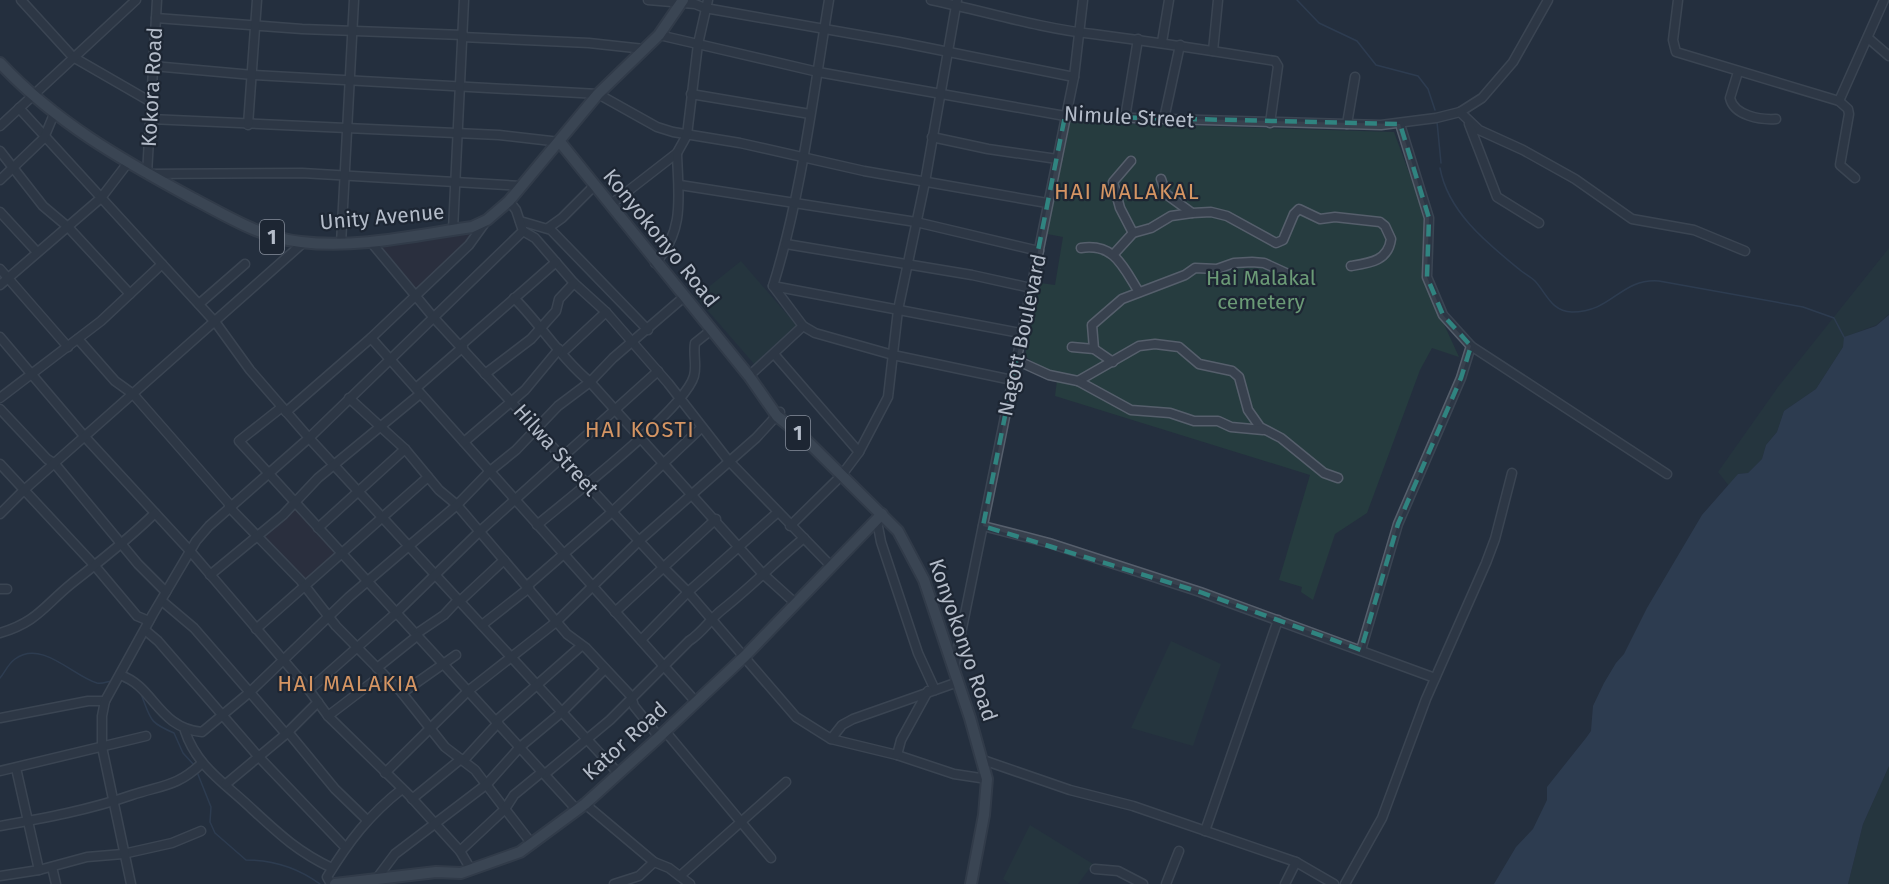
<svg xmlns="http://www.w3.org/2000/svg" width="1889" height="884" font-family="'Fira Sans',sans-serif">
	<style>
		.medical { fill: #32303f }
		.green { fill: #263c3f }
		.water { fill: #394c67 }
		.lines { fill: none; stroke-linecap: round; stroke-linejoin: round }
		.stream { stroke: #394c67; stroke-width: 1.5 }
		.minor-casing { stroke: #565f6c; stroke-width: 11 }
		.major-casing { stroke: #414a57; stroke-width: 14 }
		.minor { stroke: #38414e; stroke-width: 8 }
		.major { stroke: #56606e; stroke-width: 10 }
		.marked { fill: none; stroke: #308480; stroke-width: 4.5; stroke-dasharray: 12 8; stroke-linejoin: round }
		.labels { text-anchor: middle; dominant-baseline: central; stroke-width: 4.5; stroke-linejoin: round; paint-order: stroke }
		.shield { fill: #1d2633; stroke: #878f9c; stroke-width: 1.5 }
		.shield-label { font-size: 20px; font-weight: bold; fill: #b4bcc9 }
		.street-label { font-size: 21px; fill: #b4bcc9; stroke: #1d2633 }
		.park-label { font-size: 21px; fill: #6b9a76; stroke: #1d2633 }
		.neighbourhood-label { font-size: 22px; letter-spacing: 1.5px; fill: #d59563; stroke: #1d2633 }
	</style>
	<rect width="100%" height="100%" fill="#242f3e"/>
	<g class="medical">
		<path d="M480 228 415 293 372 243Z"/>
		<path d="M295 508 340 554 305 583 263 535Z"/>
	</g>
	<g class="green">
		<path d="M1070 122 1394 132 1424 213 1423 271 1427 287 1459 357 1432 348 1420 370 1367 513 1335 534 1313 600 1301 592 1302 587 1279 580 1310 475 1055 396 1057 380 1025 356 1040 283 1055 285 1063 237 1047 234Z"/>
		<path d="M1889 248V314L1876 325 1845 337 1843 347 1816 389 1784 411 1777 432 1766 445 1762 459 1748 473 1738 474 1729 486 1718 472 1778 387Z"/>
		<path d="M741 261 798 327 755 365 696 297Z"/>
		<path d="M1171 641 1221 664 1193 746 1131 728Z"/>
		<path d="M1889 766V884H1848L1863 824Z"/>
		<path d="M1030 825 1093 864 1078 884H1010L1003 879Z"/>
	</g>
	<path class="water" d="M1889 315V766L1863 824 1848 884H1494L1516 847 1533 829 1547 800V787L1586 738 1591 731 1593 706 1604 683 1616 663 1624 654 1647 608 1702 515 1738 474 1748 473 1762 459 1766 445 1777 432 1784 411 1816 389 1843 347 1844 337 1876 326Z"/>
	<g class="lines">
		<g class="stream">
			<path d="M1297 0 1319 23 1357 41 1376 65 1418 76 1428 89 1435 110"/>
			<path d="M1437 122 1441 163"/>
			<path d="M1440 168C1448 212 1487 243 1520 270 1525 274 1531 277 1535 281 1547 294 1551 311 1572 312 1613 312 1620 278 1659 281L1803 307 1834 318 1844 337"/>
			<path d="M0 678C5 672 8 664 15 659 42 639 74 677 97 683 102 684 106 682 111 681"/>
			<path d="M124 682 132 685"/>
			<path d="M141 694C151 719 148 722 174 733L183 753 194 765"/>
			<path d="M197 772 211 807 210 822 215 833 246 860C274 860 298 868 320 884"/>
		</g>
		<g class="minor-casing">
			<g id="minor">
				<path d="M21 0 73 57 151 102"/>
				<path d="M157 0 147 174 302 173 521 186"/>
				<path d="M648 0 695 4 705 8 899 42 1074 77"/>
				<path d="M829 0C813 95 802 193 773 286L803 326 815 333 893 355 1012 380"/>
				<path d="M931 0C985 11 1038 28 1093 34 1154 42 1214 51 1275 61L1278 66 1270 123"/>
				<path d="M1678 0 1673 40 1676 52 1839 101 1884 0"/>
				<path d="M156 18 302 29 463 35"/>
				<path d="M659 35 818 72 1065 116 1381 125 1436 118 1460 112 1482 98 1513 62 1548 0"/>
				<path d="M462 37 589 43 644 49"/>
				<path d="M1868 38 1889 56"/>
				<path d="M1162 42 1169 0"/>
				<path d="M1213 51 1218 0"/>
				<path d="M153 66 253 75 598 94 657 127 673 132 740 143 864 171 1047 203"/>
				<path d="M1738 72 1730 98C1734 116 1761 120 1776 119"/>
				<path d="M691 94 810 114"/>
				<path d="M1839 101 1848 109 1849 114 1840 165 1855 178"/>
				<path d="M19 108 216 323 250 370 309 438 619 774"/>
				<path d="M1460 112 1479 130 1523 150 1575 179 1632 219 1694 230 1745 251"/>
				<path d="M1125 118 1138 39"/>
				<path d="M150 119 499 135 560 142"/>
				<path d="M1164 119 1180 45"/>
				<path d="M1347 124 1355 77"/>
				<path d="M1400 124 1429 218 1427 277 1443 315 1471 346 1667 474"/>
				<path d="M1469 124 1497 197 1539 223"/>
				<path d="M248 125 257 0"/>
				<path d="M0 126 136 0"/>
				<path d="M932 137 988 149 1057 159"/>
				<path d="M0 151 43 206 68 227 130 294"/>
				<path d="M1131 161 1113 182 1120 208 1133 233"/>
				<path d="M1161 179 1166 194 1192 213 1211 212 1227 216 1276 243 1283 240 1294 214 1299 209 1320 219 1335 217 1380 222 1385 226 1391 239C1388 261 1370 263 1351 266"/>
				<path d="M0 180 44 138 54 114"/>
				<path d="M680 185 916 222 1039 251"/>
				<path d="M610 205 677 153 687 135 698 44 708 0"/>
				<path d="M0 212 37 252"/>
				<path d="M520 221 551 230 648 330"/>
				<path d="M548 228 562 218 594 186"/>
				<path d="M453 230 464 0"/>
				<path d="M523 231 535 238 574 283 606 312 668 383 728 460 831 566"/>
				<path d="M370 241 434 318 663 567 688 592 796 717 831 739 897 755 954 774 987 779"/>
				<path d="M341 244 354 0"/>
				<path d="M786 244 972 275 1031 288"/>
				<path d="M1081 248C1115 243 1123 267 1139 292"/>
				<path d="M1113 255 1133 233 1151 228 1171 216 1192 213"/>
				<path d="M655 263C686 231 678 193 677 153"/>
				<path d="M0 269 68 347"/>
				<path d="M0 285 101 198 127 164"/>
				<path d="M773 286 1020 333"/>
				<path d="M514 298C541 325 561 358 590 382L762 573 794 602"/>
				<path d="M199 304 245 264"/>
				<path d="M0 337 85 437 191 552 309 690 328 716 409 795 460 851 470 868"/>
				<path d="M371 338 696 702"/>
				<path d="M78 339 115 381 133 394 231 506"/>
				<path d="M461 345 556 262"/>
				<path d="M1072 347 1094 349 1113 362"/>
				<path d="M1094 349 1092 325 1122 299 1185 275 1195 268 1217 269 1234 263 1252 262 1264 263 1288 274"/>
				<path d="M563 352 606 312"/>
				<path d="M774 354 859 452 841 476 790 526"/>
				<path d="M1016 360 1049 375 1078 381 1139 346 1155 344 1179 347 1199 364 1232 371 1239 377 1248 410 1260 427 1281 438 1324 473 1338 478"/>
				<path d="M485 374 531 339 556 311 559 299 574 283"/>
				<path d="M749 376 803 326"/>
				<path d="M1078 381 1131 410 1170 413 1194 421H1218L1231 427 1263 430"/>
				<path d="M416 388 463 347"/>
				<path d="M0 398 101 321 162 264"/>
				<path d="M349 398 405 449 439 490 457 505 567 634 586 648 631 696 634 706 659 737"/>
				<path d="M282 407 239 441 577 810"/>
				<path d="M0 409 47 459 55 464 138 564 166 592"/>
				<path d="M286 412 371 338 469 245 487 220"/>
				<path d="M464 442 525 390 559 349"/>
				<path d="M859 452 888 397 898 310 925 182 957 0"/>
				<path d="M0 464 95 566 137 616 149 621"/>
				<path d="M229 507 301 581 336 626 402 693 445 747 475 770 532 844"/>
				<path d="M0 514 24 490 303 243"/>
				<path d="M877 521 881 542 918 653 935 690"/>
				<path d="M537 525C568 499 685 409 694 376 697 366 693 354 695 343L710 331"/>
				<path d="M983 526 1049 543 1200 592 1435 678"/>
				<path d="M318 528 405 449"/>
				<path d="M210 575 283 515 318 478 420 394"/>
				<path d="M527 586 612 512 701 428"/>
				<path d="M0 589H7"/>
				<path d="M162 601 194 628 286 734"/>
				<path d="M460 601 504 560"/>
				<path d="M615 612 716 519"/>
				<path d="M482 625 529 588"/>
				<path d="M256 629 428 477"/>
				<path d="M145 630 158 641 257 755 345 847"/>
				<path d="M0 633C37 622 44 606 71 584 100 561 129 539 155 513"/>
				<path d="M416 634 444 615 458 600"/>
				<path d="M641 640 688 592 778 512"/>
				<path d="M1361 650 1398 524 1461 378 1471 346"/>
				<path d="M377 668 417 636"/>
				<path d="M954 668 1074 77 1083 0"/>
				<path d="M120 675C154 686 158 728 202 732L250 692 349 597 457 505 490 471 516 450 558 406 590 382 613 358 684 297"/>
				<path d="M309 690 396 613 479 532 658 371"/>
				<path d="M402 693 456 655"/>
				<path d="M328 716 383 674"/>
				<path d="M0 718 88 701H105"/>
				<path d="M496 721 580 647"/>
				<path d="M185 731C197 767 226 784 252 809 279 834 298 852 332 868"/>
				<path d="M665 731 771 858"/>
				<path d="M288 732 335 789 367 820"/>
				<path d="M831 739 842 725 853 719 958 682"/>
				<path d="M897 755 901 740 928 691"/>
				<path d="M464 760 498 723"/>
				<path d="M983 760 1070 790 1133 806 1296 862 1334 884"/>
				<path d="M16 768 39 870"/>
				<path d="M0 771 146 736"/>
				<path d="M385 773 468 691 556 622 640 540 756 438 780 412"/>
				<path d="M545 774 610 720 689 641C703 632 710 619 723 609 751 587 776 561 804 538"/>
				<path d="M226 784 286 734 318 702"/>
				<path d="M412 799 461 759"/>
				<path d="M585 804 654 862 669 868 690 884"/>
				<path d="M0 826C45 818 89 810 132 795 162 785 177 787 202 763"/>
				<path d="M1205 831 1278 620"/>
				<path d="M460 851 505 809 514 795 542 772"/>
				<path d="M52 867 56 884"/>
				<path d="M1095 869 1118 871 1143 884"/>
				<path d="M0 876 39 870 87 857 123 854 172 843 201 831"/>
				<path d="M680 876 786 782"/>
				<path d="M377 878 395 854 487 784 520 747 562 712 605 669"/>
				<path d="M131 884 102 747V716L105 701 153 614 196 541 209 526 309 438 523 231 516 210 509 201"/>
				<path d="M331 884 327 877C349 841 369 815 402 789"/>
				<path d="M614 884 639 876 654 862"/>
				<path d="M1166 884 1179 851"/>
				<path d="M1285 884 1296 862"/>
				<path d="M1345 884 1382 818 1426 699 1486 563 1495 539 1512 473"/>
			</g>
		</g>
		<g class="major-casing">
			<g id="major">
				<path d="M0 63C55 122 122 160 192 198 227 216 261 238 301 242 357 249 416 235 472 227L487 220 509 201 598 94 659 35 683 0"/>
				<path d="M560 142 749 376 777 416 803 437 898 531 924 580 970 718 987 779 984 815 971 884"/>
				<path d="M335 884 436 872 461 873 520 852 585 804 659 737 745 656 882 514"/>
			</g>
		</g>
		<use href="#minor" class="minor"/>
		<use href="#major" class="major"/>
	</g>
	<path d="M0 0H1889V884H0ZM1065 116 1400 124 1429 218 1427 277 1443 315 1471 346 1461 378 1398 524 1361 650 1200 592 983 526Z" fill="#242f3e" fill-opacity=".55" fill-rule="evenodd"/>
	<path class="marked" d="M1065 116 1400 124 1429 218 1427 277 1443 315 1471 346 1461 378 1398 524 1361 650 1200 592 983 526Z"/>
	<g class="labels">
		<g class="shield">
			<rect x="260" y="220" width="24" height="34" rx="4.5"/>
			<rect x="786" y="416" width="24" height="34" rx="4.5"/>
		</g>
		<g class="shield-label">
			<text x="272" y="237">1</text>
			<text x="798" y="433">1</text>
		</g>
		<g class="street-label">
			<text transform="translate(152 87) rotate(-87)">Kokora Road</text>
			<text transform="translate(1129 117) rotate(3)">Nimule Street</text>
			<text transform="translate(382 217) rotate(-5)">Unity Avenue</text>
			<text transform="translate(661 238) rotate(51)">Konyokonyo Road</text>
			<text transform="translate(1022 335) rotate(-78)">Nagott Boulevard</text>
			<text transform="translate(556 450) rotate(48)">Hilwa Street</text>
			<text transform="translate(963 640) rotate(71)">Konyokonyo Road</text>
			<text transform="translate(625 741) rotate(-42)">Kator Road</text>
		</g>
		<g class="park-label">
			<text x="1261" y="278">Hai Malakal<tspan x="1261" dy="24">cemetery</tspan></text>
		</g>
		<g class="neighbourhood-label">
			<text x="1127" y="191">HAI MALAKAL</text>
			<text x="640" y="429">HAI KOSTI</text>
			<text x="348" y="683">HAI MALAKIA</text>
		</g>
	</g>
</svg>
